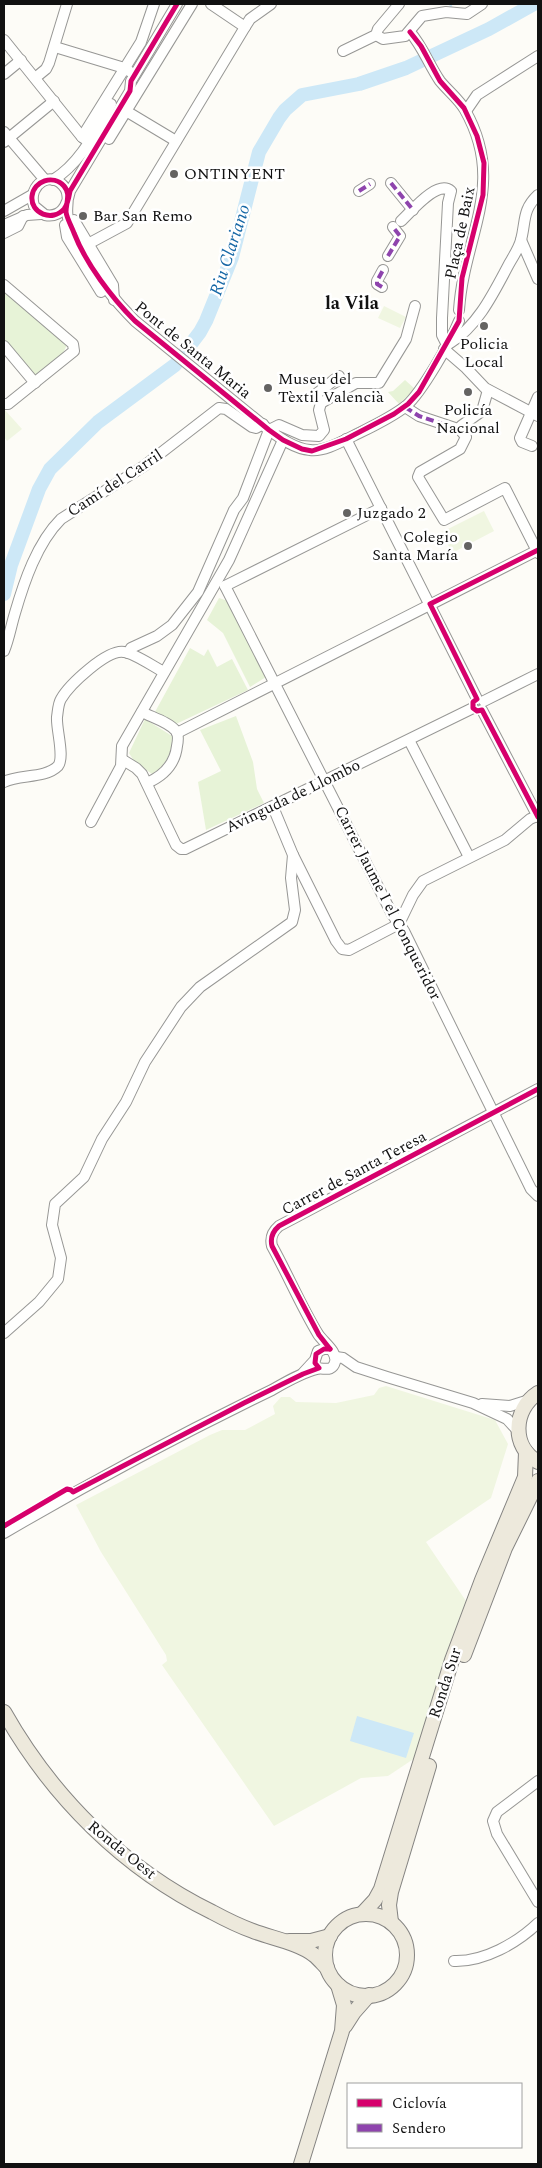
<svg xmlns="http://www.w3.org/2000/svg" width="542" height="2168" font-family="Spectral,serif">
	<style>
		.green { fill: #e7f3d7 }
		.pitch { fill: #f0f6e1 }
		.water { fill: #cde8f7 }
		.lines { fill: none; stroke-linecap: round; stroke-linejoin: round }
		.stream { stroke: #cde8f7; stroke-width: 2.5 }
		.river { stroke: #cde8f7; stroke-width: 14 }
		.minor-casing { stroke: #979795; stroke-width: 12 }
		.major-casing { stroke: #858482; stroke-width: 16 }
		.minor { stroke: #fffffe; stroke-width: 10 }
		.major { stroke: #ede9dc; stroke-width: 14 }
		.quiet { stroke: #8e44ad; stroke-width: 4; stroke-dasharray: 8 4; stroke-linecap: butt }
		.cycleway-casing { stroke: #fff; stroke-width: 8 }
		.cycleway { stroke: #d6006c; stroke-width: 5 }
		.poi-dot { fill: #646362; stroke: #fff; stroke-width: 2 }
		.labels { text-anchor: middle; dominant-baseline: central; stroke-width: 5; stroke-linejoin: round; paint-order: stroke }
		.poi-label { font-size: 16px; fill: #111; stroke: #fff; text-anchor: start }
		.street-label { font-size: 16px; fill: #111; stroke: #fff }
		.water-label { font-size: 18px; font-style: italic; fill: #1768a6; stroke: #fff }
		.neighbourhood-label { font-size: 18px; font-weight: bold; fill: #111; stroke: #fff }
	</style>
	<rect width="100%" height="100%" fill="#fdfcf7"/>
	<g class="green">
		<path d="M4 291 67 345 62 355 36 376 4 339Z"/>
		<path d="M405 380 415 389 399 404 388 392 393 391Z"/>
		<path d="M219 598 228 601 266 677 250 687 223 633 207 620Z"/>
		<path d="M190 648 204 656 208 649 217 667 232 659 248 690 176 724 155 712Z"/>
		<path d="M236 716 253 762 257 789 264 803 206 830 198 782 221 771 200 730Z"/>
		<path d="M145 719 172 736C172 752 167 765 152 774L134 761 129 753Z"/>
	</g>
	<g class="pitch">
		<path d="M384 306 406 317 400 328 378 318Z"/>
		<path d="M4 409 22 429 7 441 4 437Z"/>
		<path d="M484 511 494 531 452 553 442 532Z"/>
		<path d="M386 1386 495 1420 508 1444 491 1498 426 1542 466 1601 415 1758 388 1776 361 1778 274 1826 162 1665 167 1661 166 1655 101 1552 76 1505 210 1435 222 1430H245L275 1414 273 1406 281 1397H290L296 1402 336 1403 374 1395 379 1388Z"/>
	</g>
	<path class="water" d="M357 1716 414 1733 406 1758 350 1741Z"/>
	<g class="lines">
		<path class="stream" d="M450 4 451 6"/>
		<path class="river" d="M4 594 11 565 39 489 50 469 98 422 175 365 200 332 206 321 232 257 259 152 279 118 285 110 302 95 359 84 406 68 489 29 534 4"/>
		<g class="minor-casing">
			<g id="minor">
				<path d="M177 4 131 81 130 91 70 191C67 205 62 218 45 215L34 206C27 184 52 169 65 188 71 197 65 208 68 218 81 257 107 293 135 321L269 430C280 438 295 449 310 450 323 452 341 442 353 436 371 427 391 418 406 406 422 392 451 341 459 321"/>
				<path d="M211 4 245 27"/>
				<path d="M410 32C423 47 429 65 440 81 448 91 459 99 465 110 507 184 464 235 459 310"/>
				<path d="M376 35 383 39 405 36 422 16 446 12 467 14 482 4"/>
				<path d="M4 40 82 137 89 142"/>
				<path d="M55 47 121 67 129 71"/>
				<path d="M343 51 376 35 378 29 399 4"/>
				<path d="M4 74 21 60"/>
				<path d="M35 78 46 69 49 63 67 4"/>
				<path d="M126 111 176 141"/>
				<path d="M466 111 477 95 538 56"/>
				<path d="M4 132 45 180"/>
				<path d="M82 137 141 42 154 4"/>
				<path d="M109 139 192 4"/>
				<path d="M4 142 54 101"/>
				<path d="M53 180C81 163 95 132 111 104"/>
				<path d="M391 183 413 210"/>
				<path d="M359 191 370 184"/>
				<path d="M4 211 32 195"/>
				<path d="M74 220 113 285 114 300"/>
				<path d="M401 221C411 212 437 179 451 191L448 203 442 318V335L447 345"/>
				<path d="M4 225 27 215 41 214"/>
				<path d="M65 225 67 237 101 292"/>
				<path d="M4 233 18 226 23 216"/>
				<path d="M521 240 538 279"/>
				<path d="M88 244 127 223 245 27 250 19 271 4"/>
				<path d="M388 256 400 236 393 227"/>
				<path d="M4 285 73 344 74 351 8 404H4"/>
				<path d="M382 287 377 284V281L383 270"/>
				<path d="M450 343C478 326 494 292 509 264 513 257 519 248 521 240 526 221 522 210 538 195"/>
				<path d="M4 346 35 383"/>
				<path d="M444 349 466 368 485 388 538 416"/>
				<path d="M339 376 315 395 321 403 356 383H379L406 339 415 306"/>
				<path d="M488 390 482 411 461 426 462 432 466 437 460 449 420 472 418 477 444 520 505 488 538 553"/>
				<path d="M405 407 419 416 461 430"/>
				<path d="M346 439 477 699"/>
				<path d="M532 446 522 442 520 438 538 397"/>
				<path d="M225 586 392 914 404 931 531 1189 538 1196"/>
				<path d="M225 586 381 508"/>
				<path d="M4 651C9 639 11 626 15 613 24 582 37 543 61 519L144 466 219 408 226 409 252 427 256 428 263 424"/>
				<path d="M128 653 131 648 157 636 172 625 198 592 234 510 243 498 269 430 279 425 302 435 319 436 324 430 319 410 321 403"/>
				<path d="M484 701 538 674"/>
				<path d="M482 710 538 817"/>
				<path d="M142 712C151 717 169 722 176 731 179 735 178 741 177 746 175 764 163 776 147 783"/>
				<path d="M177 733 538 550"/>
				<path d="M409 740 469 857"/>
				<path d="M123 760 136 768 142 774 176 845 181 849H185L473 708"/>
				<path d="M4 782C19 774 45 779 58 766 65 757 56 729 57 717 58 711 58 704 61 699 69 685 107 649 124 652 134 653 154 667 164 672"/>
				<path d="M273 807 293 855 336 941 342 949 349 950 399 924 413 895 423 881 505 840 530 819 537 816"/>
				<path d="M91 822 121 766 122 746 229 560 283 440"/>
				<path d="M4 1333 39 1302 58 1279 61 1258 52 1225 55 1204 84 1177 102 1139 126 1102 145 1062 181 1007 200 987 292 922 295 910 291 878 293 855"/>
				<path d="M336 1357 343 1358 356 1367 387 1377 473 1403 507 1419 518 1431"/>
				<path d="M303 1373 315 1360 318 1351 324 1349H330"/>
				<path d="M482 1404 510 1406 529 1400"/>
				<path d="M4 1533C91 1482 181 1434 272 1390 286 1382 301 1373 317 1369 323 1367 332 1373 335 1362 338 1352 323 1342 318 1334 301 1306 288 1275 272 1246 270 1238 272 1232 279 1226L538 1089"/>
				<path d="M538 1781 497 1812 493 1821 497 1834 538 1902"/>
				<path d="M454 1961C484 1962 517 1943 538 1923"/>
			</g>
		</g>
		<g class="major-casing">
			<g id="major">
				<path d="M538 1393C513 1409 511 1447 538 1462"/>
				<path d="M464 1655 505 1548 538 1481"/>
				<path d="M4 1712C52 1797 124 1869 212 1912 225 1919 239 1926 253 1931 271 1938 299 1943 314 1955 318 1958 323 1964 327 1968"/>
				<path d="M362 1914 375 1900 381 1889 452 1660 482 1580 525 1477 526 1452"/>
				<circle cx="366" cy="1955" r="41"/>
				<path d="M391 1922 389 1905 391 1892 429 1766"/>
				<path d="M289 1941H311L330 1936"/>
				<path d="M345 2026 354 2012 369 1995"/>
				<path d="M301 2164 342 2031 344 2005 338 1985"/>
			</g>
		</g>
		<use href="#minor" class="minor"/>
		<use href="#major" class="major"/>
		<g class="quiet">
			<path d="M391 183 413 210"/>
			<path d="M359 191 370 184"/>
			<path d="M388 256 400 236 393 227"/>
			<path d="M382 287 377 284V281L383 270"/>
			<path d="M405 407 419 416 461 430"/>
		</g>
		<g class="cycleway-casing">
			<g id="cycleway">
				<path d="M177 4 131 81 130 91 70 191C69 197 68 204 64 209 53 222 30 214 32 196 34 181 53 174 64 186 71 194 66 202 66 212 67 219 72 227 74 233 86 264 112 298 135 321L269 430 283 440 302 449 312 451 346 439 394 414 408 404 419 392 459 321 462 278 483 195 484 163 477 136 464 108 440 81 421 46 410 32"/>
				<path d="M538 550 430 604 477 699 473 702V708L477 711 482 710 538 817"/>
				<path d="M330 1349 319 1335 272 1246C270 1238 272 1232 279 1226L538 1089"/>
				<path d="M4 1526 67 1489 71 1490 73 1492 244 1403 303 1374 319 1368 315 1363 316 1354 324 1349H330"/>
			</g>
		</g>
		<use href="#cycleway" class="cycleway"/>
	</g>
	<g class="poi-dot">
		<circle cx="174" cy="174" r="5"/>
		<circle cx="83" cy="216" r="5"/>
		<circle cx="484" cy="326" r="5"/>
		<circle cx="268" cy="388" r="5"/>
		<circle cx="468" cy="392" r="5"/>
		<circle cx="347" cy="513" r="5"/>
		<circle cx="468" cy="546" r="5"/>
	</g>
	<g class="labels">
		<g class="poi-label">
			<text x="184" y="174">ONTINYENT</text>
			<text x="93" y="216">Bar San Remo</text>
			<text x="484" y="344" text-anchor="middle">Policia<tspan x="484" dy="18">Local</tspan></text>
			<text x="278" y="379">Museu del<tspan x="278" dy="18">Tèxtil Valencià</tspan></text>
			<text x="468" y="410" text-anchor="middle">Policía<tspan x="468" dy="18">Nacional</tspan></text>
			<text x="357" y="513">Juzgado 2</text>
			<text x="458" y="537" text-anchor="end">Colegio<tspan x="458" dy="18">Santa María</tspan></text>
		</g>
		<g class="street-label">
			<text transform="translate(460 233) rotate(-78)">Plaça de Baix</text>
			<text transform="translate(193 350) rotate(39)">Pont de Santa Maria</text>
			<text transform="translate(115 483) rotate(-33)">Camí del Carril</text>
			<text transform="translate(293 796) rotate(-26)">Avinguda de Llombo</text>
			<text transform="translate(388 903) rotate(63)">Carrer Jaume I el Conqueridor</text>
			<text transform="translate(354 1173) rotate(-28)">Carrer de Santa Teresa</text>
			<text transform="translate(445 1683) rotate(-72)">Ronda Sur</text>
			<text transform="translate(122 1850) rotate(39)">Ronda Oest</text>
		</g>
		<g class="water-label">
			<text transform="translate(230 250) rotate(-72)">Riu Clariano</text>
		</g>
		<g class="neighbourhood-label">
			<text x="352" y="303">la Vila</text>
		</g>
	</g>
	<rect width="542" height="2168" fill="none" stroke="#111111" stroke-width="10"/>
	<rect x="347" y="2083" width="175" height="65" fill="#ffffff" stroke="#a0a0a0"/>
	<rect x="357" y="2099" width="25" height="8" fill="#d6006c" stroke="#a0a0a0"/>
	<text x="392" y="2108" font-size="15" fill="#111111">Ciclovía</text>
	<rect x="357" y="2124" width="25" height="8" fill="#8e44ad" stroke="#a0a0a0"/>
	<text x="392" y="2133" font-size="15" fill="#111111">Sendero</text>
</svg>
